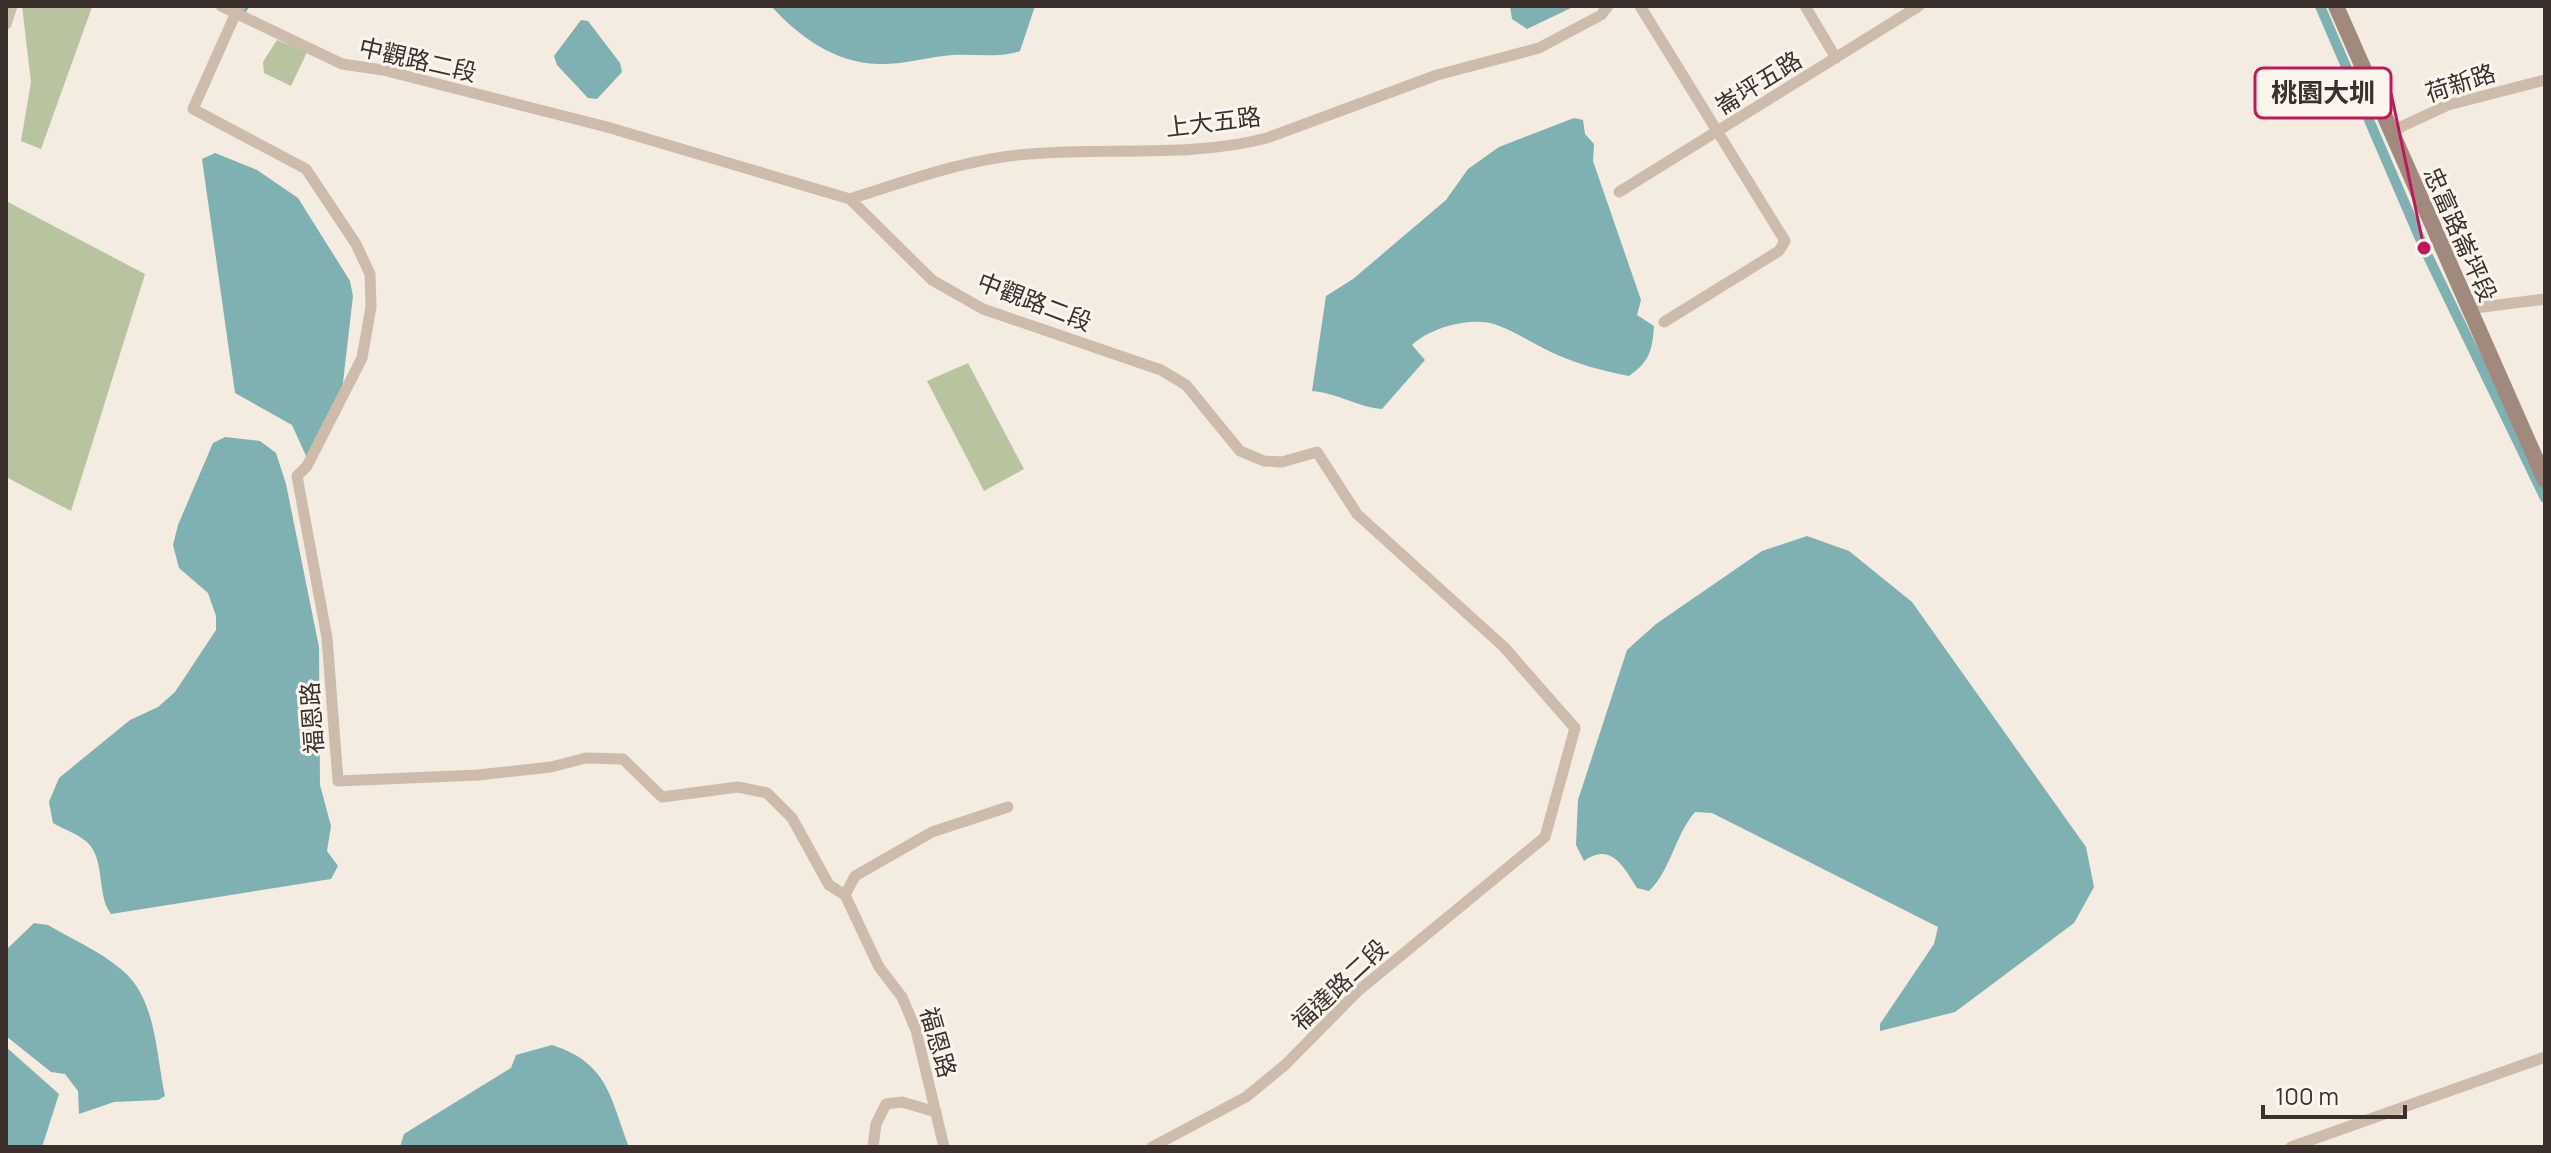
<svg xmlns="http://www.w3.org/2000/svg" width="2551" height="1153" font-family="Manrope,'Noto Sans TC',sans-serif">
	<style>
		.green { fill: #b8c4a0 }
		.water { fill: #7fb0b2 }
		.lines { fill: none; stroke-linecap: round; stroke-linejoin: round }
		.stream { stroke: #7fb0b2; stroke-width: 3 }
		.canal { stroke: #7fb0b2; stroke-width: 10 }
		.street { stroke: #cdbbac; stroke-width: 11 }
		.secondary { stroke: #a18a7d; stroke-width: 16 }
		.labels { text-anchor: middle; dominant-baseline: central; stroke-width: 6; stroke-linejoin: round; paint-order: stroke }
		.street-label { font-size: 24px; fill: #3b302b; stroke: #fbf5ee }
		.leader { fill: none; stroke: #c2185b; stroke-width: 3 }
		.callout-dot { fill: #c2185b; stroke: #fbf5ee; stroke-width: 3 }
		.callout { fill: #fbf5ee; stroke: #c2185b; stroke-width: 3 }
		.callout-label { font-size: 26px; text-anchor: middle; font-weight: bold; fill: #3b302b }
	</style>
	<rect width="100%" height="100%" fill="#f4ebe1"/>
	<g class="green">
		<path d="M22 6 92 7 41 149 21 141 31 82Z"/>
		<path d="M277 40 307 52 291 86 264 73 263 62Z"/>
		<path d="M6 201 145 274 71 511 6 477Z"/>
		<path d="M968 363 1024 469 984 491 927 381Z"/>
	</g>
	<g class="water">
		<path d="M771 6H1035L1020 51C1000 58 974 54 952 55 927 57 902 65 878 64 835 63 798 36 771 6Z"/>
		<path d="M1510 6H1575L1527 29 1512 19Z"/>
		<path d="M581 20 588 21 620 63 622 72 597 99 588 98 557 65 554 56Z"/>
		<path d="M1574 118 1583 120 1585 134 1594 144 1593 161 1641 300 1637 315 1654 326C1652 351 1650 361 1629 376 1603 371 1576 364 1551 352 1533 344 1513 330 1494 324 1469 317 1430 328 1412 345L1425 360 1382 409C1357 407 1338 393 1312 391L1326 296 1353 279 1446 200 1468 169 1499 147Z"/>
		<path d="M215 153 257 170 298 198 350 281 353 296 342 391 307 458 292 425 235 393 202 159Z"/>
		<path d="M225 437 260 441 276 453 286 484 319 647 320 785 331 826 327 851 338 866 331 879 111 914C96 894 106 860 87 842 78 834 63 829 53 823L49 802 59 778 130 720 158 707 175 692 216 630V616L208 593 179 568 173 545 178 525 213 443Z"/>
		<path d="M1807 536 1849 551 1912 602 2086 847 2094 887 2074 923 1955 1012 1880 1031V1024L1934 944 1938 927 1712 813 1695 812C1675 835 1671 870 1649 891L1637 888C1623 866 1611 842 1584 861L1576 845 1578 800 1627 650 1656 624 1762 551Z"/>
		<path d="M34 923 48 925C72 939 101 952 122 970 157 999 156 1056 165 1096L158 1100 114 1102 79 1114 78 1091 65 1074 51 1072 6 1036V950Z"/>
		<path d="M552 1045C608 1063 610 1097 629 1147H400L404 1134 511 1068 516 1055Z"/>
		<path d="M6 1047 59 1094 42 1147H6Z"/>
	</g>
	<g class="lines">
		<path class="stream" d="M240 9 245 11 248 6"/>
		<path class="canal" d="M2320 6 2424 248 2545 498"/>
		<g class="street">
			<path d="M221 6 342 64 383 70 607 127 850 199 932 280 983 309 1161 370 1186 385 1240 451 1264 461 1282 462 1317 452 1357 514 1504 647 1575 728 1545 837 1358 991 1285 1065 1246 1097 1152 1147"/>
			<path d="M239 6 193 109 306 169 356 244 370 274 371 307 362 358 307 466 297 476 327 638 338 781 478 775 551 767 586 758 623 759 662 797 738 787 767 793 792 818 829 885 845 895 879 967 902 997 916 1030 944 1147"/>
			<path d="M1640 6 1785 241 1779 251 1664 322"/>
			<path d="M1805 6 1836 58"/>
			<path d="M6 24 12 6"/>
			<path d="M2390 132 2448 105 2545 80"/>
			<path d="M1619 192 1919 6"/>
			<path d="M850 199C907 181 969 158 1029 154 1108 147 1190 158 1267 138L1437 75 1539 48 1601 15 1608 6"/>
			<path d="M2467 309 2545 299"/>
			<path d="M845 895 855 876 932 832 1008 807"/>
			<path d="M873 1147 876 1124 886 1104 902 1102 936 1112"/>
			<path d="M2291 1147 2545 1057"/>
		</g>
		<path class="secondary" d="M2336 6 2545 480"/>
	</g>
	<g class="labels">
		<g class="street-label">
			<text transform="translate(418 59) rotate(13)">中觀路二段</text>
			<text transform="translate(1758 82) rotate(-32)">崙坪五路</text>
			<text transform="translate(2460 82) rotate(-18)">荷新路</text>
			<text transform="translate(1213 121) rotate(-7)">上大五路</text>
			<text transform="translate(2461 234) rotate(66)">忠富路崙坪段</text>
			<text transform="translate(1035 301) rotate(21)">中觀路二段</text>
			<text transform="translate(311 718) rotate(-94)">福恩路</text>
			<text transform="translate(1339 984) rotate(-43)">福達路二段</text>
			<text transform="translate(939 1042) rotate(74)">福恩路</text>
		</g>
	</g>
	<path class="leader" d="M2424 248L2391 93"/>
	<circle class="callout-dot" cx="2424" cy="248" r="8"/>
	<rect class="callout" x="2255" y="68" width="136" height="50" rx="8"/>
	<g class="callout-label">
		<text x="2323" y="102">桃園大圳</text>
	</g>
	<rect width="2551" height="1153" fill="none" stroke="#3b302b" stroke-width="16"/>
	<path d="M2263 1105v12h142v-12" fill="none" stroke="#3b302b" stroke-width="4"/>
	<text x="2275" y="1105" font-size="24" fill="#3b302b" stroke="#fbf5ee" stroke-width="6" paint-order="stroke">100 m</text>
</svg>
